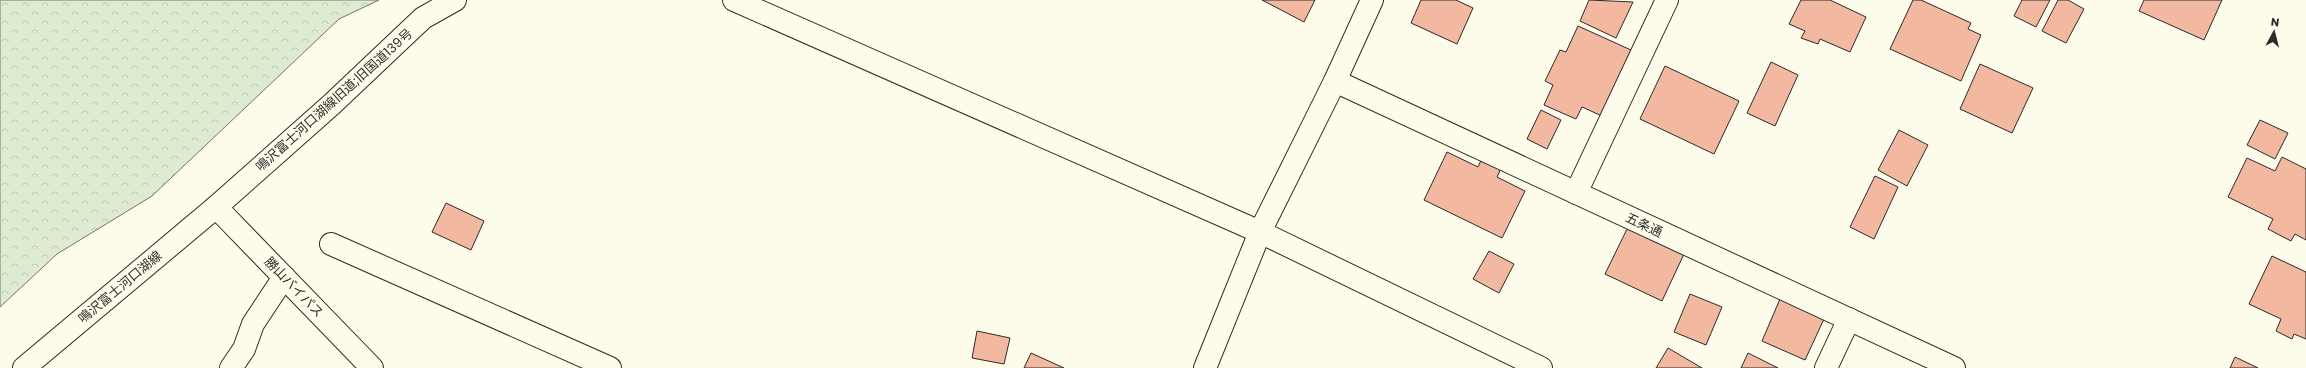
<svg xmlns="http://www.w3.org/2000/svg" width="2306" height="368" font-family="Poppins,'Noto Sans JP',sans-serif">
	<style>
		.forest { fill: url(#forest-crowns); stroke: #74746e }
		.building { fill: #f2b8a0; stroke: #2b2b2b }
		.lines { fill: none; stroke-linecap: round; stroke-linejoin: round }
		.minor-casing { stroke: #2b2b2b; stroke-width: 24 }
		.major-casing { stroke: #2b2b2b; stroke-width: 24 }
		.minor { stroke: #fdfbea; stroke-width: 22 }
		.major { stroke: #fdfbea; stroke-width: 22 }
		.labels { text-anchor: middle; dominant-baseline: central; stroke-width: 3; stroke-linejoin: round; paint-order: stroke }
		.street-label { font-size: 13px; fill: #2b2b2b; stroke: #fdfbea }
	</style>
	<defs>
		<pattern id="forest-crowns" width="20" height="18" patternUnits="userSpaceOnUse"><rect width="20" height="18" fill="#deebd1"/><path d="M2 6a3 3 0 1 1 6 0M12 15a3 3 0 1 1 6 0" fill="none" stroke="#bfcab4"/></pattern>
	</defs>
	<rect width="100%" height="100%" fill="#fdfbea"/>
	<path class="forest" d="M0 0H379L339 19 152 196 57 254 0 307Z"/>
	<g class="building">
		<path d="M1262 0H1315L1304 22Z"/>
		<path d="M1421 0H1456L1473 8 1457 44 1411 23Z"/>
		<path d="M1589 0 1633 2 1616 38 1580 21Z"/>
		<path d="M1801 0H1830L1866 17 1850 52 1820 39 1818 44 1801 38 1805 31 1789 24Z"/>
		<path d="M1913 0H1921L1971 23 1968 29 1981 35 1961 81 1890 49Z"/>
		<path d="M2022 0H2050L2036 27 2014 16Z"/>
		<path d="M2058 0H2068L2084 9 2066 43 2042 31Z"/>
		<path d="M2144 0H2222L2204 40 2139 11Z"/>
		<path d="M1578 26 1631 50 1602 116 1582 107 1576 119 1544 105 1553 85 1545 81 1560 50 1566 52Z"/>
		<path d="M1771 62 1798 75 1775 126 1747 113Z"/>
		<path d="M1980 64 2033 88 2012 133 1960 109Z"/>
		<path d="M1665 66 1739 101 1714 154 1640 119Z"/>
		<path d="M1541 110 1561 120 1547 149 1527 139Z"/>
		<path d="M2260 120 2288 133 2275 159 2247 145Z"/>
		<path d="M1899 130 1928 145 1907 186 1878 170Z"/>
		<path d="M1447 152 1478 167 1483 156 1502 166 1497 177 1525 191 1502 238 1424 200Z"/>
		<path d="M2282 157 2306 169V240L2295 234 2291 241 2268 229 2273 219 2228 197 2247 158 2275 171Z"/>
		<path d="M1875 176 1898 187 1874 239 1850 227Z"/>
		<path d="M446 203 484 221 471 250 432 232Z"/>
		<path d="M1628 227 1684 254 1662 301 1605 274Z"/>
		<path d="M1489 251 1514 264 1499 293 1473 279Z"/>
		<path d="M2272 256 2306 272V339L2294 334 2292 339 2276 331 2281 319 2249 304Z"/>
		<path d="M1690 294 1722 307 1706 345 1674 332Z"/>
		<path d="M1780 299 1824 319 1805 360 1762 341Z"/>
		<path d="M977 331 1010 338 1004 364 972 358Z"/>
		<path d="M1668 348 1702 368H1656Z"/>
		<path d="M1031 353 1064 368H1024Z"/>
		<path d="M1748 353 1778 368H1741Z"/>
		<path d="M2235 357 2258 368H2230Z"/>
	</g>
	<g class="lines">
		<g class="minor-casing">
			<g id="minor">
				<path d="M734 0 1260 232 1541 368"/>
				<path d="M1335 81 1954 368"/>
				<path d="M1576 193 1667 0"/>
				<path d="M216 207 331 105 423 18 455 0"/>
				<path d="M331 244 610 368"/>
				<path d="M231 368 244 349 253 324 284 277"/>
				<path d="M1205 368 1260 232 1335 81 1372 0"/>
				<path d="M1826 368 1849 319"/>
			</g>
		</g>
		<g class="major-casing">
			<path id="major" d="M24 368 216 207 372 368"/>
		</g>
		<use href="#minor" class="minor"/>
		<use href="#major" class="major"/>
	</g>
	<g class="labels">
		<g class="street-label">
			<text transform="translate(334 100) rotate(-42)">鳴沢富士河口湖線旧道;旧国道139号</text>
			<text transform="translate(1644 225) rotate(25)">五条通</text>
			<text transform="translate(120 287) rotate(-40)">鳴沢富士河口湖線</text>
			<text transform="translate(294 287) rotate(46)">勝山バイパス</text>
		</g>
	</g>
	<g transform="translate(2274 32) rotate(7)" stroke="#fdfbea" stroke-width="3" paint-order="stroke">
	<path d="M0-3L7 15L0 10L-7 15Z" fill="#2b2b2b"/>
	<text y="-6" font-size="11" font-weight="bold" text-anchor="middle" fill="#2b2b2b">N</text>
	</g>
</svg>
